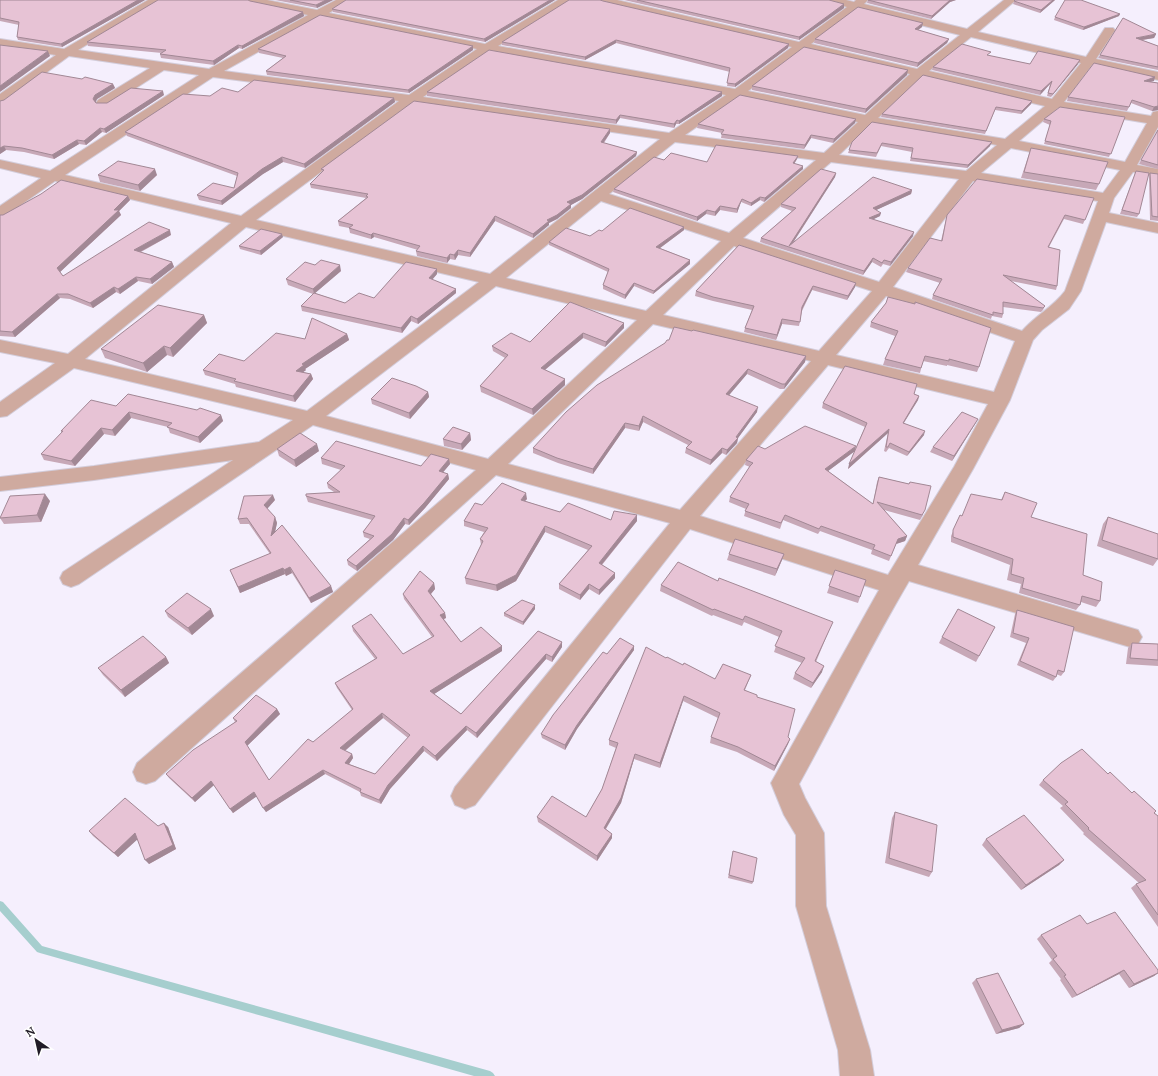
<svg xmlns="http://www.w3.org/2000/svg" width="1158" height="1076" font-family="Lora,serif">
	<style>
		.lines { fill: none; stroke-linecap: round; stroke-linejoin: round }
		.stream { fill: #a6cece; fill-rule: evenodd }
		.minor-casing { stroke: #d3cddb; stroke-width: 2 }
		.minor { fill: #cfaa9f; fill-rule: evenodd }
		.wall { fill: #c7a8b7; fill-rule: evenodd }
		.shaded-wall { fill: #a28895 }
		.building { fill: #e7c3d5; stroke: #a28895; fill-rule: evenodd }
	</style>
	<rect width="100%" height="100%" fill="#f5effd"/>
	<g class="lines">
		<path class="stream" d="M0 901 3 902 42 946 490 1071 493 1073 495 1076H474L40 953 37 952 0 911Z"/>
		<g class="minor-casing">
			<path id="minor" d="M148 0H161L78 50 209 69 308 15 251 3 246 0H267L317 10 336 0H349L329 13 485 44 558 0H571L498 46 735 89 792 47 603 3 598 0H617L799 42 847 7 829 2 828 0H846L854 2 856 0H868L864 4 967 29 1004 0H1016L978 32 1086 57 1105 28H1113L1115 30 1096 59 1158 72V80L1092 65 1064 102 1151 116 1153 112 1158 111V127L1137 165 1158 169V177L1133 172 1114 198 1109 213 1158 223V233L1106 222 1081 291 1069 309 1042 330 1033 340 1010 400 973 469 918 565 1138 630 1142 637 1138 644 1130 647 909 581C870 647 836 717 799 784L805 798 824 833 826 906 870 1050 874 1076H840L838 1050 796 906V835L784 815 771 783 879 590 690 529 475 805 465 809 455 805 451 796 455 787 670 523 496 475 155 781 146 784 137 781 133 772 137 763 476 470 313 425 79 584 71 587 63 584 60 578 63 572 233 460 94 480 0 491V477L94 466 259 442 293 420 74 368 7 416 0 417V402L55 363 0 352V340L68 354 231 223 55 181 5 216 0 218V206L41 178 0 168V160L50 171 199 75 164 70 108 106H98L96 103 98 100 150 68 69 56 5 103 0 104V94L56 55 0 47V39L64 49ZM857 9 960 35 917 69 811 44ZM320 17 477 49 409 95 224 71ZM971 37 1081 63 1052 99 929 71ZM803 50 910 74 865 115 748 91ZM489 52 726 95 669 133 423 97ZM213 77 399 101 241 216 65 175ZM922 77 1045 106 1005 139 878 118ZM739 97 858 122 824 153 685 135ZM414 103 660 139 490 274 256 220ZM1058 108 1147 123 1125 162 1019 141ZM871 124 997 145 966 171 839 155ZM675 142 816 160 729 233 609 194ZM1011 148 1120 170 1103 193 981 173ZM831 162 959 179 879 282 743 238ZM973 181 1098 201 1065 291C1053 307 1035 316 1022 331L893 287ZM601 201 721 241 646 311 506 278ZM246 227 479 282 307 411 85 359ZM734 246 872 291 819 351 663 315ZM496 286 637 320 488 459 326 416ZM886 296 1015 341 994 392 836 355ZM653 324 811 361 680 510 508 464ZM828 365 988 404 954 467 888 575 700 516Z"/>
		</g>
		<use href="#minor" class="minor"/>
	</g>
	<g class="wall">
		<path d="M0 0H145L62 47 18 40 17 37 19 25 0 21Z"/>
		<path d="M275 0H333L317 8Z"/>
		<path d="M346 0H555L485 42 333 12 332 9Z"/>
		<path d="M624 0H829L844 8 799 40Z"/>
		<path d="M868 0H956L950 2 931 19 867 3Z"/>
		<path d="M1015 0H1055L1040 13 1013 4Z"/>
		<path d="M250 1 303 12 304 16 242 49 239 48 214 65 161 58 160 54 162 53 88 46 87 42Z"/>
		<path d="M603 1 789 44 788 48 735 87 727 86 730 72 616 43 585 60 502 45V42Z"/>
		<path d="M1119 16 1083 30 1054 20 1055 17Z"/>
		<path d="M922 27 918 30 949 39 947 43 917 67 814 43 815 39Z"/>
		<path d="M1156 34 1154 38 1142 40 1158 46V70L1098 58 1100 55Z"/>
		<path d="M258 49 473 50 409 93 267 75 266 71 283 58 259 53Z"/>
		<path d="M989 56 1030 64H1078L1051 97 1047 96 1050 84 1040 95 932 70 933 67Z"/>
		<path d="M907 75 865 113 752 90V86Z"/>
		<path d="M1154 81 1150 82 1158 83V110L1152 111 1131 103 1127 111 1067 101 1068 97Z"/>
		<path d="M113 84 115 88 97 99 95 102 96 103H107L164 95 106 133 102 132 86 145 79 144 54 159 24 152 6 150 0 154V101Z"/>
		<path d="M238 92 394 98 395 102 305 168 283 162 263 174 222 205 199 200 197 195 234 188 237 176 127 136 125 132 210 96Z"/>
		<path d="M427 92H722V96L679 124H676L674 128 620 118 616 124 427 96Z"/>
		<path d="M1032 101 1031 104 1021 114 995 110 985 134 881 117 882 114Z"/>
		<path d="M1125 117 1109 157 1044 144 1050 125 1043 122 1044 119Z"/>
		<path d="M855 123 833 143 811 138 804 149 721 138 722 133 697 128 698 124Z"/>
		<path d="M1158 130V169L1139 164 1141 160Z"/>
		<path d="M610 133 604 143 637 152 636 156 582 199 571 205V208L557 219 549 223V225L533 238 495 221 470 257 458 255 455 260 450 259 447 263 417 256 416 251 418 250 374 237 371 239 350 233 349 228 339 226 338 221 366 198 311 188 310 184 322 172 321 169Z"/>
		<path d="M852 142 990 146 967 168 910 161 912 152 881 146 876 157 848 153Z"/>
		<path d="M1031 148 1099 184 1096 190 1021 178Z"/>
		<path d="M798 156 797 159 794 164 803 169 764 202 760 200 751 206 741 202 737 213 720 210 715 216 706 214 697 221 613 192 614 189 664 160 707 162Z"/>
		<path d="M1136 171 1139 214 1137 217 1120 214Z"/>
		<path d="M836 173 835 177 793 243 912 190 911 194 876 210 880 216 873 219 913 236 890 266 883 264 881 267 872 262 863 275 760 242 761 238 792 211 781 207V204Z"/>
		<path d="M1150 173 1158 174V221L1150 220 1149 177Z"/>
		<path d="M98 175H157L140 191 100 182Z"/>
		<path d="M128 196 130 200 119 211 121 215 60 272 63 276 171 235 141 252 172 262 174 267 152 284 138 281 120 294 116 292 93 308 70 299 60 298 15 337 0 336V215H3Z"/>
		<path d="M1094 198 1083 224 1064 219 1049 247 1057 286 1056 290 1011 281 1045 306 1043 310 1041 312 1003 307V314L1002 318 992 316 991 319 932 299 933 295 940 283 906 272 908 268 941 241 947 215Z"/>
		<path d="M684 230 660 248 690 260V264L653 294 634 286 625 299 603 289V285L608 272 549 245V242L590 236 602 231Z"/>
		<path d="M283 237 261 255 240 249 239 246Z"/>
		<path d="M739 245 855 287 847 300 812 290 802 311 799 326 782 324 776 340 744 332 745 328 752 310 713 301 695 296 696 291Z"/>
		<path d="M341 271 315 293 345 303 374 298 437 274 432 280 456 289V293L418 324 411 321 402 333 302 311 301 306 313 294 288 285 286 279Z"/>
		<path d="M886 303 979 367 977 372 947 365V366L923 361 920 373 883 365 885 359 895 336 870 327 871 322Z"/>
		<path d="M204 315 207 323 173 357 167 355 147 372 105 358 101 349Z"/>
		<path d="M624 323V328L605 347 583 338 545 370 565 379V385L533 415 481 392 480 386 505 358 493 351 492 346 530 342Z"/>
		<path d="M347 334 349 340 305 369 306 370 303 372 311 374 313 379 295 402 236 387 235 384 205 375 203 370 244 361 305 339Z"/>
		<path d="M669 340 806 356 805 362 784 389H780L747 374 728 396 757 412 738 438 737 443 726 455 722 453 710 465 685 453 686 448 688 445 643 422 639 431 625 428 593 474 558 463 533 453V448Z"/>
		<path d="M428 392 429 397 410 419 372 404 371 399Z"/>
		<path d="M914 394 919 396 918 400 904 423 924 435 907 456 889 448 886 452 884 451 888 433 848 469 855 451 828 471 873 504 877 482 879 477 909 484 910 482 923 515 920 520 884 510 907 536 905 541 896 544 889 561 871 554 872 550 820 531 818 534 783 520 780 529 744 516 746 509 729 502 730 497 750 467 745 465 746 460 765 449 855 450 865 427 822 408 823 403Z"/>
		<path d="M116 406 197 410 221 415 223 421 200 443 170 433 168 427 131 418 115 436 104 434 75 466 44 460 41 454 62 433 61 431Z"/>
		<path d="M978 419 975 424 952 461 930 452 933 447Z"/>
		<path d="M470 433 471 440 462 450 444 446 443 439Z"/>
		<path d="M277 449 319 451 296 467 279 456Z"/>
		<path d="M321 458 421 466 449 459 450 464 443 472 448 474 449 479 425 508 409 525 405 524 393 540 357 571 348 565 347 560 370 539 364 537 363 532 372 520 308 502 306 496 334 492 328 488 327 483 341 470 322 464Z"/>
		<path d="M1005 492 1031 517 1083 575 1100 601 1096 607 1081 602 1080 605 1076 610 1019 593 1021 584 1007 580 1010 565 951 542V536L960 515 961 516 1001 500Z"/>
		<path d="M527 499 525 501 560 512 611 520 637 521 602 565 615 578 599 595 589 589 580 600 559 589V584L588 550 545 532 516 581 497 591 466 584 465 578 481 545 480 539 484 532 464 526V521L482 505Z"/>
		<path d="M275 500 267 509 275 517 277 523 275 532 331 586 333 592 311 603 292 573 286 576 285 574 240 593 230 570 270 554 249 524H240L238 519Z"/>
		<path d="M50 501 41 522 4 524 0 518V517Z"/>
		<path d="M1108 517 1158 559 1153 566 1097 546 1103 524Z"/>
		<path d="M729 554H784L782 560 775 576 727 560Z"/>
		<path d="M835 570 860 597 858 603 827 593Z"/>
		<path d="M718 581 830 628 816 662 822 672 811 688 793 679 795 673 802 663 774 652 779 637 744 622 742 626 713 615 712 616 660 591 661 585Z"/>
		<path d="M434 583 435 589 431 594 445 613 446 618 444 619 461 642 502 646V651L434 694 461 714 538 631 562 647 552 662 546 659 477 738 467 730 437 761 424 751 390 789 381 804 361 796 360 792 325 774 266 812 257 796 233 813 214 785 195 802 169 778 166 774 235 722 233 718 277 709 280 714 247 746 269 780 352 710 337 688 335 683 375 659 353 631 352 626 403 654 432 637 404 599 403 594ZM383 718 408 738 375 774 349 764 353 758 352 754 345 751Z"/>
		<path d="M535 609 523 625 504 616V613Z"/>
		<path d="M1017 610 1064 672 1061 676 1056 674V677L1053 681 1017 665 1026 643 1010 637 1015 614Z"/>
		<path d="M165 611 214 616 192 635 168 617Z"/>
		<path d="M995 627 976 662 939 643 942 637Z"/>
		<path d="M1132 643 1158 644V666L1126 664 1128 648Z"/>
		<path d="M634 650 577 729 565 750 542 738 541 734 607 654Z"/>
		<path d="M166 657 169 663 125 697 103 675 98 668Z"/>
		<path d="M666 658 715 679 751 675 745 690 757 697 788 737 790 739 788 744 774 771 737 752 710 743 711 737 718 718 683 701 660 768 634 759 621 803 606 829 612 834V838L597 861 538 822 537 817H586L602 789 616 748 609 745V740Z"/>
		<path d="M1108 774 1132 793 1158 816V927L1131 888 1136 884 1139 883 1083 834 1084 833 1060 808 1063 806 1039 785 1043 780Z"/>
		<path d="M895 812 932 872 929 877 885 863 892 818Z"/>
		<path d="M158 826 168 827 176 849 149 864 137 839 118 857 93 836 89 831Z"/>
		<path d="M986 839 1064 860 1059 865 1021 890 982 845Z"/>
		<path d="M733 851 753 882 752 884 728 878Z"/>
		<path d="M1087 924 1158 973 1154 976 1129 988 1119 974 1072 998 1060 980 1061 979 1049 963 1052 960 1037 939 1041 935Z"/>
		<path d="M976 979 1024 1024 1019 1028 996 1034 972 983Z"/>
	</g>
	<g class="shaded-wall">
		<path d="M138 0H145L62 47 61 44Z"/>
		<path d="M326 0H333L317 8 316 5Z"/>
		<path d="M550 0H555L485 42 484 39Z"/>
		<path d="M950 0H956L950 2 931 19 932 16Z"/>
		<path d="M1053 0H1055L1040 13 1041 10Z"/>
		<path d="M844 4V8L799 40V37Z"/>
		<path d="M303 12 304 16 242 49V46Z"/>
		<path d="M1120 14 1119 16 1083 30 1084 27Z"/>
		<path d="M923 23 922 27 914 33 915 29Z"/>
		<path d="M1156 34 1154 38 1135 41 1136 38Z"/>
		<path d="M949 39 947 43 917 67 918 63Z"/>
		<path d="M616 40V43L585 60V57Z"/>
		<path d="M789 44 788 48 735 87V84Z"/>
		<path d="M238 45 239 48 214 65 213 61Z"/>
		<path d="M473 46V50L409 93 408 90Z"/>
		<path d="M48 51 50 56 0 92V86Z"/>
		<path d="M1080 60 1078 64 1051 97 1053 94Z"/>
		<path d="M908 70 907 75 865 113 866 109Z"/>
		<path d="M1155 77 1154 81 1143 84 1144 81Z"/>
		<path d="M1052 81 1050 84 1040 95 1041 91Z"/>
		<path d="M113 84 115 88 97 99 95 104 93 99 95 95Z"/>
		<path d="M163 91 164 95 106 133 104 129Z"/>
		<path d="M722 92V96L679 124V121Z"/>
		<path d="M394 98 395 102 305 168 304 164Z"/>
		<path d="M1032 101 1031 104 1021 114 1022 111Z"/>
		<path d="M1158 106V110L1152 111 1154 107Z"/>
		<path d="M620 115V118L616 124V120Z"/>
		<path d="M856 119 855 123 833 143 834 139Z"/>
		<path d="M677 120 676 124 674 128V124Z"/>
		<path d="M100 128 102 132 86 145 84 141Z"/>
		<path d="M610 129V133L601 146V142Z"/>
		<path d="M811 135V138L804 149 805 145Z"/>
		<path d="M77 140 79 144 54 159 52 155Z"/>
		<path d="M992 142 990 146 967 168 968 165Z"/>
		<path d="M4 146 6 150 0 154V148Z"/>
		<path d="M637 152 636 156 582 199 571 205V208L557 219 549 223V225L533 238V234L567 202Z"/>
		<path d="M798 156 797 159 792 167 793 163Z"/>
		<path d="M282 157 283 162 263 174 222 205 221 201 262 169Z"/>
		<path d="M803 166V169L764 202 765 198Z"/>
		<path d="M155 169 157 175 140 191 138 185Z"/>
		<path d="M836 173 835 177 790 247 789 246Z"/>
		<path d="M912 190 911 194 872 212 873 208Z"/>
		<path d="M128 196 130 200 119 211 121 215 59 273 57 268 114 210Z"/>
		<path d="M760 197V200L751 206V203Z"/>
		<path d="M742 199 741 202 737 213V209Z"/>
		<path d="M720 206V210L715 216V212Z"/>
		<path d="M707 210 706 214 697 221V217Z"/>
		<path d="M881 213 880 216 868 222 869 218Z"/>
		<path d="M495 216V221L470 257V253Z"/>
		<path d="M684 227V230L656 251V247Z"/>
		<path d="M170 230 171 235 136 254 134 250Z"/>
		<path d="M914 232 913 236 890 266 891 262Z"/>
		<path d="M373 233 374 237 371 239V235Z"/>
		<path d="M282 234 283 237 261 255 260 251Z"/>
		<path d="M458 250V255L455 260 454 255Z"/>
		<path d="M450 254V259L447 263V258Z"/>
		<path d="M873 258 872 262 863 275 864 271Z"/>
		<path d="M690 260V264L653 294 654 291Z"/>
		<path d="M172 262 174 267 152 284 150 279Z"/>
		<path d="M340 265 341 271 314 294 313 289Z"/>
		<path d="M437 269V274L429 283V278Z"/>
		<path d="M136 277 138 281 120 294 118 289Z"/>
		<path d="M634 283V286L625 299V295Z"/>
		<path d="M856 283 855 287 847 300 848 296Z"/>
		<path d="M813 286 812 290 801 311 802 307Z"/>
		<path d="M114 287 116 292 93 308 90 303Z"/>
		<path d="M456 289V293L418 324 417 319Z"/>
		<path d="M57 294 60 298 15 337 12 332Z"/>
		<path d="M204 315 207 323 173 357 170 348Z"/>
		<path d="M411 316V321L402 333 401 328Z"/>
		<path d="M782 319V324L776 340 777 335Z"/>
		<path d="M624 323V328L605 347 606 342Z"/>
		<path d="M583 333V338L541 373V368Z"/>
		<path d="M347 334 349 340 305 369 306 370 298 376 296 371 302 364Z"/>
		<path d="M164 346 167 355 147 372 143 363Z"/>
		<path d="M806 356 805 362 784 389 785 384Z"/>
		<path d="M748 369 747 374 725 400 726 394Z"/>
		<path d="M311 374 313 379 295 402 293 396Z"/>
		<path d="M565 379V385L533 415 532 409Z"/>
		<path d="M428 392 429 397 410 419 409 413Z"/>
		<path d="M919 396 918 400 901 427 903 423Z"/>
		<path d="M758 407 757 412 738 438 737 443 726 455 727 450Z"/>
		<path d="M129 412 131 418 115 436 112 430Z"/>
		<path d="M221 415 223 421 200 443 198 437Z"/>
		<path d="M643 416V422L639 431V426Z"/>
		<path d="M978 419 975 424 952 461 954 456Z"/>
		<path d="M625 423V428L593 474V469Z"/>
		<path d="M101 428 104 434 75 466 71 461Z"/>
		<path d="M889 429 888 433 848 469 849 464Z"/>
		<path d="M925 431 924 435 907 456 909 452Z"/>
		<path d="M470 433 471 440 462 450 461 444Z"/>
		<path d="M317 444 319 451 296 467 294 460Z"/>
		<path d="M856 446 855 451 824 474 825 469Z"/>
		<path d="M722 448V453L710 465 711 460Z"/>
		<path d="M449 459 450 464 440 476 439 471Z"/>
		<path d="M448 474 449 479 425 508 409 525 408 520Z"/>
		<path d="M526 493 527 499 521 505V500Z"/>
		<path d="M45 494 50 501 41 522 37 515Z"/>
		<path d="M273 495 275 500 266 510 264 505Z"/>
		<path d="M637 515V521L598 569 599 563Z"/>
		<path d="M275 517 277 523 273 541 271 536Z"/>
		<path d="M404 518 405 524 393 540 357 571 356 566Z"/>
		<path d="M545 526V532L516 581 497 591 496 585Z"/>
		<path d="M907 536 905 541 896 544 889 561 898 539Z"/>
		<path d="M784 554 782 560 775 576 777 569Z"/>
		<path d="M290 567 292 573 286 576 284 570Z"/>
		<path d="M283 568 285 574 240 593 238 587Z"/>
		<path d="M615 573V578L599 595V590Z"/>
		<path d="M434 583 435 589 429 596 428 591Z"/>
		<path d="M589 584V589L580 600V595Z"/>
		<path d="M331 586 333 592 311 603 309 598Z"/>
		<path d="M535 605V609L523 625V622Z"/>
		<path d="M211 609 214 616 192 635 188 628Z"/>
		<path d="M445 613 446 618 441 620 440 615Z"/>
		<path d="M562 642V647L552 662V657Z"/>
		<path d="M502 646V651L431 696 430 691Z"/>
		<path d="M634 646V650L577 729 565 750V745L577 725Z"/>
		<path d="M546 654V659L477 738 476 733Z"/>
		<path d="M166 657 169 663 125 697 121 690Z"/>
		<path d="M824 666 822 672 811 688 813 683Z"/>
		<path d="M684 696 683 701 660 768V763Z"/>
		<path d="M277 709 280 714 247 746 245 742Z"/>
		<path d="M382 713 383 718 342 753 340 748Z"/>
		<path d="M466 726 467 730 437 761 435 756Z"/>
		<path d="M790 739 788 744 774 771 775 766Z"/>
		<path d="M423 746 424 751 390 789 381 804 379 800 388 785Z"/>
		<path d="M352 754 353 758 347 767 345 763Z"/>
		<path d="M635 754 634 759 621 803 603 833 604 828Z"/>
		<path d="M323 770 325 774 266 812 263 808Z"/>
		<path d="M211 781 214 785 195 802 192 798Z"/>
		<path d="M254 792 257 796 233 813 230 809Z"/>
		<path d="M164 823 168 827 176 849 149 864 145 860Z"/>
		<path d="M135 833 139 838 118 857 114 853Z"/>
		<path d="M612 834V838L597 861V856Z"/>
		<path d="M1064 860 1059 865 1021 890 1026 885Z"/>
		<path d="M1124 970 1119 974 1072 998 1077 995Z"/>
		<path d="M1158 973 1154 976 1129 988 1134 984Z"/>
		<path d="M1024 1024 1019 1028 996 1034 1002 1030Z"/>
	</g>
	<g class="building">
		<path d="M0 0H138L61 44 17 37 19 22 0 18Z"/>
		<path d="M158 0H248L250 1 303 12 242 46 238 45 213 61 160 54 166 50 87 42Z"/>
		<path d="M290 0H326L316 5Z"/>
		<path d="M346 0H550L484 39 332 9Z"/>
		<path d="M569 0H600L603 1 789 44 735 84 727 83 730 68 616 40 585 57 502 42Z"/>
		<path d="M637 0H829L844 4 799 37Z"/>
		<path d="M868 0H950L932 16Z"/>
		<path d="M1015 0H1053L1041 10 1014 1Z"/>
		<path d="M1065 0H1081L1120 14 1084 27 1055 17Z"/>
		<path d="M858 7 923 23 915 29 949 39 918 63 815 39Z"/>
		<path d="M320 15 473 46 408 90 266 71 286 56 258 49Z"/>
		<path d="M1123 18 1156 34 1136 38 1158 46V67L1100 55Z"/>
		<path d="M962 44 991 52 987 55 1030 64 1038 51 1080 60 1053 94 1048 93 1052 81 1041 91 933 67Z"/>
		<path d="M0 45 48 51 0 86Z"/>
		<path d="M804 47 908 70 866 109 752 86Z"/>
		<path d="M489 50 722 92 679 121 677 120 674 124 620 115 616 120 427 92Z"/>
		<path d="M1094 63 1155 77 1144 81 1158 83V106L1154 107 1132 100 1129 107 1068 97Z"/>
		<path d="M42 72 82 79 85 77 113 84 95 95 93 99 96 103H107L131 88 163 91 104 129 100 128 84 141 77 140 52 155 22 148 4 146 0 148V101L4 100Z"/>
		<path d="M923 75 1032 101 1022 111 996 107 986 131 882 114Z"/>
		<path d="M254 80 394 98 304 164 282 157 262 169 221 201 197 195 213 183 234 188 238 173 125 132 183 94 210 96 222 88 238 92Z"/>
		<path d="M740 95 856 119 834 139 811 135 805 145 721 134 724 130 698 124Z"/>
		<path d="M414 101 610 129 601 142 637 152 582 195 567 202 571 204 557 215 547 220 549 221 533 234 495 216 470 253 458 250 454 255 450 254 447 258 416 251 420 246 373 233 371 235 349 228 353 225 338 221 368 197 366 196 368 194 310 184 324 170 321 169Z"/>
		<path d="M1060 107 1125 117 1111 154 1045 141 1051 121 1044 119Z"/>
		<path d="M872 122 992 142 968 165 911 158 913 148 882 143 877 153 849 150 852 142Z"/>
		<path d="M1158 130V165L1141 160Z"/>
		<path d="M716 145 798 156 793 163 803 166 765 198 760 197 751 203 742 199 737 209 720 206 715 212 707 210 697 217 614 189 654 157 664 160 671 153 707 162Z"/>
		<path d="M1031 148 1108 162 1099 184 1024 172Z"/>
		<path d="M118 161 155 169 138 185 98 175Z"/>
		<path d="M821 169 836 173 789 246 873 177 912 190 873 208 881 213 869 218 914 232 891 262 884 260 882 263 873 258 864 271 761 238 796 208 781 204Z"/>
		<path d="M1136 171 1149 173 1139 214 1122 210Z"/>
		<path d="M1150 173 1158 174V217L1152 216Z"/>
		<path d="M977 179 1094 198 1085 220 1065 215 1048 247 1060 250 1057 286 1003 275 1045 306 1043 308 1003 302V314L993 312V315L933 295 942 279 908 268 930 238 942 241 947 215Z"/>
		<path d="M61 180 128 196 114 210H119L57 268 63 276 149 222 170 230 134 250 172 262 150 279 136 277 118 289 114 287 90 303 68 294H57L12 332 0 331V215H3L41 194Z"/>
		<path d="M630 208 684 227 656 247 690 260 654 291 634 283 625 295 603 285 609 269 549 242 566 228 590 236 599 230 602 231Z"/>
		<path d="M261 229 282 234 260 251 239 246Z"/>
		<path d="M739 245 856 283 848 296 813 286 802 307 800 322 782 319 777 335 745 328 754 306 713 297 696 291Z"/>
		<path d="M321 260 340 265 313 289 286 279 305 262 315 265Z"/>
		<path d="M406 262 437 269 429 278 456 289 417 319 411 316 401 328 301 306 314 293 345 303 359 293 374 298Z"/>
		<path d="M888 297 915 304V302L991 328 979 367 949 359V361L925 356 921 368 885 359 898 331 871 322 886 303Z"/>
		<path d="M570 302 624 323 606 342 583 333 541 368 565 379 532 409 480 386 508 355 492 346 511 333 530 342Z"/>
		<path d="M158 305 204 315 170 348 164 346 143 363 101 349Z"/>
		<path d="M312 318 347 334 302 364 304 365 296 371 311 374 293 396 234 381 236 379 203 370 219 354 244 361 276 333 305 339Z"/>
		<path d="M674 327 692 331 693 330 806 356 785 384H782L748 369 726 394 758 407 736 437 738 438 727 450 722 448 711 460 686 448 692 442 643 416 639 426 625 423 593 469 557 458 533 448 566 412 597 385 665 343 667 340H669Z"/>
		<path d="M845 366 917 384 914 394 919 396 903 423 925 431 909 452 890 443 888 447H886L889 429 849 464 867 423 823 403Z"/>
		<path d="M392 378 416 386 428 392 409 413 371 399Z"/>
		<path d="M128 394 197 410 200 408 221 415 198 437 167 427 172 423 129 412 112 430 101 428 71 461 41 454 63 431H61L91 400 116 406Z"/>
		<path d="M962 412 978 419 954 456 933 447Z"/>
		<path d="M805 426 856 446 825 469 873 504 879 477 909 484 910 482 931 486 925 510 922 515 877 502 907 536 898 539 891 556 873 549 875 545 821 526 819 529 785 515 781 523 745 511 749 504 730 497 750 466 753 463 746 460 758 446 765 449Z"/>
		<path d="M453 427 470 433 461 444 443 439Z"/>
		<path d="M300 433 317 444 294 460 277 449Z"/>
		<path d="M336 441 421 466 431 454 449 459 439 471 448 474 424 503 408 520 404 518 392 534 356 566 347 560 374 536 363 532 375 516 306 496V494L340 492 327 483 345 466 321 458Z"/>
		<path d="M502 483 526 493 521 500 560 512 568 503 611 520 614 511 637 515 599 563 615 573 599 590 589 584 580 595 559 584 592 546 545 526 516 575 496 585 465 578 483 541 480 539 488 528 464 521 475 503 482 505Z"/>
		<path d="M1005 492 1037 503 1031 517 1087 534 1083 575 1102 582 1100 601 1082 596 1080 605 1022 588 1024 578 1011 574 1013 559 953 537V530L960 515 962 516 971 494 1002 500Z"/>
		<path d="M45 494 37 515 0 518 10 496Z"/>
		<path d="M273 495 264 505 275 517 271 536 282 525 331 586 309 598 290 567 284 570 283 568 238 587 230 570 271 553 247 518 238 519 244 496Z"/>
		<path d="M1108 517 1158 534V559L1102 540Z"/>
		<path d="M735 539 784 554 777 569 729 554Z"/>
		<path d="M678 562 718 581 719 578 833 622 815 661 824 666 813 683 795 673 805 658 775 646 782 631 745 616 743 620 714 609 713 610 661 585Z"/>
		<path d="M835 570 866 580 860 597 829 586Z"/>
		<path d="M420 571 434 583 428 591 445 613 440 615 461 642 481 627 502 646 430 691 461 714 538 631 562 642 552 657 546 654 476 733 466 726 435 756 423 746 388 785 379 800 360 792 361 789 323 770 263 808 254 792 230 809 211 781 192 798 166 774 193 750 237 721 233 718 256 695 277 709 245 742 269 780 308 739 313 742 353 709 335 683 377 658 352 626 371 614 403 654 434 636 403 594ZM382 713 410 735 375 774 345 763 352 754 340 748Z"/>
		<path d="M187 593 211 609 188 628 165 611Z"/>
		<path d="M522 600 535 605 523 622 504 613Z"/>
		<path d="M958 609 995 627 979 656 942 637Z"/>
		<path d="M1017 610 1074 627 1064 672 1058 670 1056 677 1020 661 1029 638 1013 633Z"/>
		<path d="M143 636 166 657 121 690 98 668Z"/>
		<path d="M620 638 634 646 577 725 565 745 541 734 553 715 603 652 607 654Z"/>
		<path d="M1132 643 1158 644V660L1130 658Z"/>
		<path d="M646 647 666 658 667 657 683 665 684 663 715 679 723 664 751 675 744 690 757 695V697L795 709 788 737 790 739 775 766 738 747 711 737 720 713 684 696 660 763 635 754 621 798 604 828 612 834 597 856 537 817 552 796 586 817 602 789 618 743 609 740Z"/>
		<path d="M1082 749 1108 774 1110 772 1132 793 1134 791 1156 811 1154 813 1158 816V915L1136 884 1146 880 1088 829 1089 828 1065 804 1068 802 1043 780 1061 763Z"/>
		<path d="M125 798 158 826 164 823 173 845 145 860 135 833 114 853 89 831Z"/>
		<path d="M895 812 937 825 932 872 889 858Z"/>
		<path d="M1024 815 1064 860 1026 885 986 839Z"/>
		<path d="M733 851 757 858 753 882 729 875Z"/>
		<path d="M1115 912 1158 970V973L1134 984 1124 970 1077 995 1064 976 1066 975 1053 959 1057 956 1041 935 1080 915 1087 924Z"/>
		<path d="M998 973 1024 1024 1002 1030 976 979Z"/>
	</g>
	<g transform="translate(36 1040) rotate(326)" stroke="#ffffff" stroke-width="3" paint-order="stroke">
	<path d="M0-3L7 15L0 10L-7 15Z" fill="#211c27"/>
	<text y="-6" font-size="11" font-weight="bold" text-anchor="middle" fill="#211c27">N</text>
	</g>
</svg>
